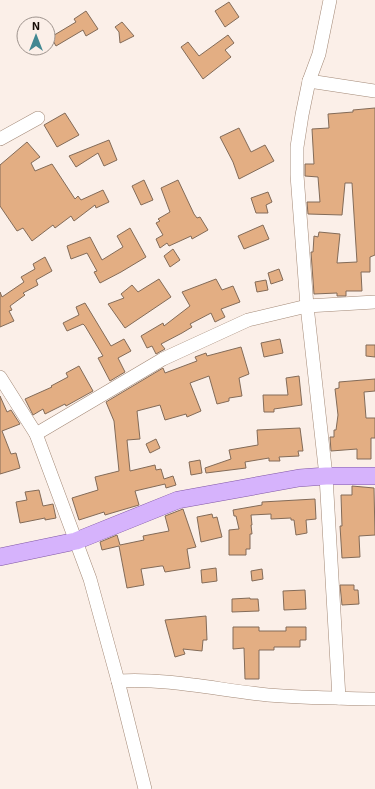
<svg xmlns="http://www.w3.org/2000/svg" width="375" height="789" font-family="'Exo 2',sans-serif">
	<style>
		.building { fill: #e3ae83; stroke: #836b58 }
		.lines { fill: none; stroke-linecap: round; stroke-linejoin: round }
		.minor-casing { stroke: #a38977; stroke-width: 14 }
		.major-casing { stroke: #8158a5; stroke-width: 18 }
		.minor { stroke: #fff; stroke-width: 13 }
		.major { stroke: #d6b3fc; stroke-width: 17 }
	</style>
	<rect width="100%" height="100%" fill="#fbefe8"/>
	<g class="building">
		<path d="M229 2 239 17 225 27 215 11Z"/>
		<path d="M86 11 98 29 86 36 83 30 56 46 51 37 76 22 74 19Z"/>
		<path d="M122 22 134 36 120 43 119 32 115 27Z"/>
		<path d="M228 35 234 43 225 50 231 57 203 79 181 47 188 42 199 56Z"/>
		<path d="M375 108V255L370 257V272H361L362 291H346V296H337V293L314 294 311 252H313L314 236 318 237 319 232 340 234 337 263 357 262 352 183H345L342 215 308 214 307 202H320L318 177 305 176V164H314L312 129 329 128 328 114 353 112V110Z"/>
		<path d="M65 113 79 135 57 147 44 125Z"/>
		<path d="M239 128 251 152 265 145 274 161 239 179 233 162 220 137Z"/>
		<path d="M109 140 117 160 104 166 98 153 76 167 69 156Z"/>
		<path d="M27 142 40 157 31 163 35 171 52 164 75 199 78 196 81 200 103 190 109 202 96 208 95 205 74 221 71 216 55 228 53 225 32 241 23 228 17 231 0 206V165Z"/>
		<path d="M144 180 153 200 141 205 132 186Z"/>
		<path d="M178 180 194 214 197 218 200 217 208 230 192 239 191 236 169 246 167 243 160 248 156 239 163 235 156 223 160 221 158 219 170 212 161 188Z"/>
		<path d="M268 192 272 202 266 205 268 213H256L251 198Z"/>
		<path d="M263 225 269 239 244 249 238 236Z"/>
		<path d="M130 228 146 257 121 272 100 283 94 272 97 271 87 253 71 259 67 246 90 237 102 260 123 247 117 236Z"/>
		<path d="M173 249 180 260 170 267 164 256Z"/>
		<path d="M45 257 52 271 36 280 38 285 23 293 25 295 10 306 12 310 9 311 14 321 0 327V292L2 297 24 282 21 277 35 269 33 264Z"/>
		<path d="M279 269 283 280 271 284 268 273Z"/>
		<path d="M159 279 171 297 125 328 108 304 124 298 121 294 132 285 138 292Z"/>
		<path d="M216 279 222 290 233 286 240 302 221 309 225 317 215 322 211 313 190 324 192 327 182 333 161 344 165 349 156 354 152 346 147 348 141 336 163 323 164 326 190 306 182 292Z"/>
		<path d="M266 280 268 290 257 292 255 282Z"/>
		<path d="M85 303 111 346 124 339 131 351 118 358 125 372 110 381 98 358 103 356 85 326 83 324 67 331 63 323 79 315 76 307Z"/>
		<path d="M280 339 283 353 264 357 261 343Z"/>
		<path d="M366 345H375V357L366 356Z"/>
		<path d="M241 347 249 374 239 378 242 396 229 398V401L217 404 209 376 190 383 201 411 187 417 186 414 165 420 160 405 137 411 140 439 127 440 130 471 155 465 156 470 161 469 164 479 173 476 176 485 166 488 165 484 135 491 139 505 105 515 104 512 79 520 72 498 98 490 95 477 119 471 114 421 106 402 163 368 165 373 197 361 195 357 206 353 207 356Z"/>
		<path d="M79 366 93 391 66 406 65 404 45 414 43 409 33 415 25 399 52 387 51 386 68 377 66 373Z"/>
		<path d="M299 376 302 405 274 409V412H264L263 395H288L286 378Z"/>
		<path d="M375 379V391L364 392 366 418H375V438H371V459H357V449L331 451 330 437H334V430H336L338 415 335 389 339 388V382Z"/>
		<path d="M0 396 7 412 11 410 20 424 2 431 11 454 16 453 20 468 0 474Z"/>
		<path d="M300 428 303 451H298L299 456 279 457 280 461H269V458L245 462 246 468 206 473 205 468 231 459 229 450 258 445 257 430Z"/>
		<path d="M156 439 160 448 150 453 146 444Z"/>
		<path d="M200 460 202 473 191 475 189 462Z"/>
		<path d="M352 486 374 488 375 535 359 536 360 557 342 558 340 526H342L341 495H352Z"/>
		<path d="M39 490 43 506 53 504 56 518 45 520V518L20 523 16 502 27 500 25 492Z"/>
		<path d="M315 499 316 519 306 520 307 533 296 535 294 520H291V518L271 519V514L251 515 252 525H251L252 534H250V549H246V555H229V530L239 529 236 516H234L233 510 262 505V502Z"/>
		<path d="M183 509 196 547 187 549 190 568 165 572 163 566H161L141 569 144 585 127 588 119 546 102 550 100 542 117 535 120 545 144 540 143 536 169 531 165 516Z"/>
		<path d="M212 514 213 518 217 517 222 537 201 542 197 517Z"/>
		<path d="M216 568 217 581 202 583 201 570Z"/>
		<path d="M262 569 263 579 252 581 251 571Z"/>
		<path d="M340 585H354V590H358L359 604 342 605Z"/>
		<path d="M305 590 306 609 284 610 283 591Z"/>
		<path d="M250 598V599H258L259 611 232 612V599Z"/>
		<path d="M206 616 207 640H203L202 651 183 649 185 654 175 657 165 620Z"/>
		<path d="M233 627H259V631H286V627H306V640H300V647H274V650H259V679H245L244 648 233 649Z"/>
	</g>
	<g class="lines">
		<g class="minor-casing">
			<g id="minor">
				<path d="M330 0 319 54 309 81 302 115 297 147V175L307 306 326 476 339 698"/>
				<path d="M309 81 375 91"/>
				<path d="M0 139 38 118"/>
				<path d="M0 377 36 434 90 579 118 681 145 789"/>
				<path d="M36 434 163 359 248 320 307 306 375 302"/>
				<path d="M118 681C169 678 218 690 268 695 303 698 339 698 375 699"/>
			</g>
		</g>
		<g class="major-casing">
			<path id="major" d="M0 557 76 541 178 500 299 478 326 476H375"/>
		</g>
		<use href="#minor" class="minor"/>
		<use href="#major" class="major"/>
	</g>
	<g transform="translate(36 36)"><circle r="19" fill="#fbefe8" stroke="#9f948e"/>
	<path d="M0-3L7 15L0 10L-7 15Z" fill="#428892"/>
	<text y="-6" font-size="11" font-weight="bold" text-anchor="middle" fill="#160c06">N</text>
	</g>
</svg>
